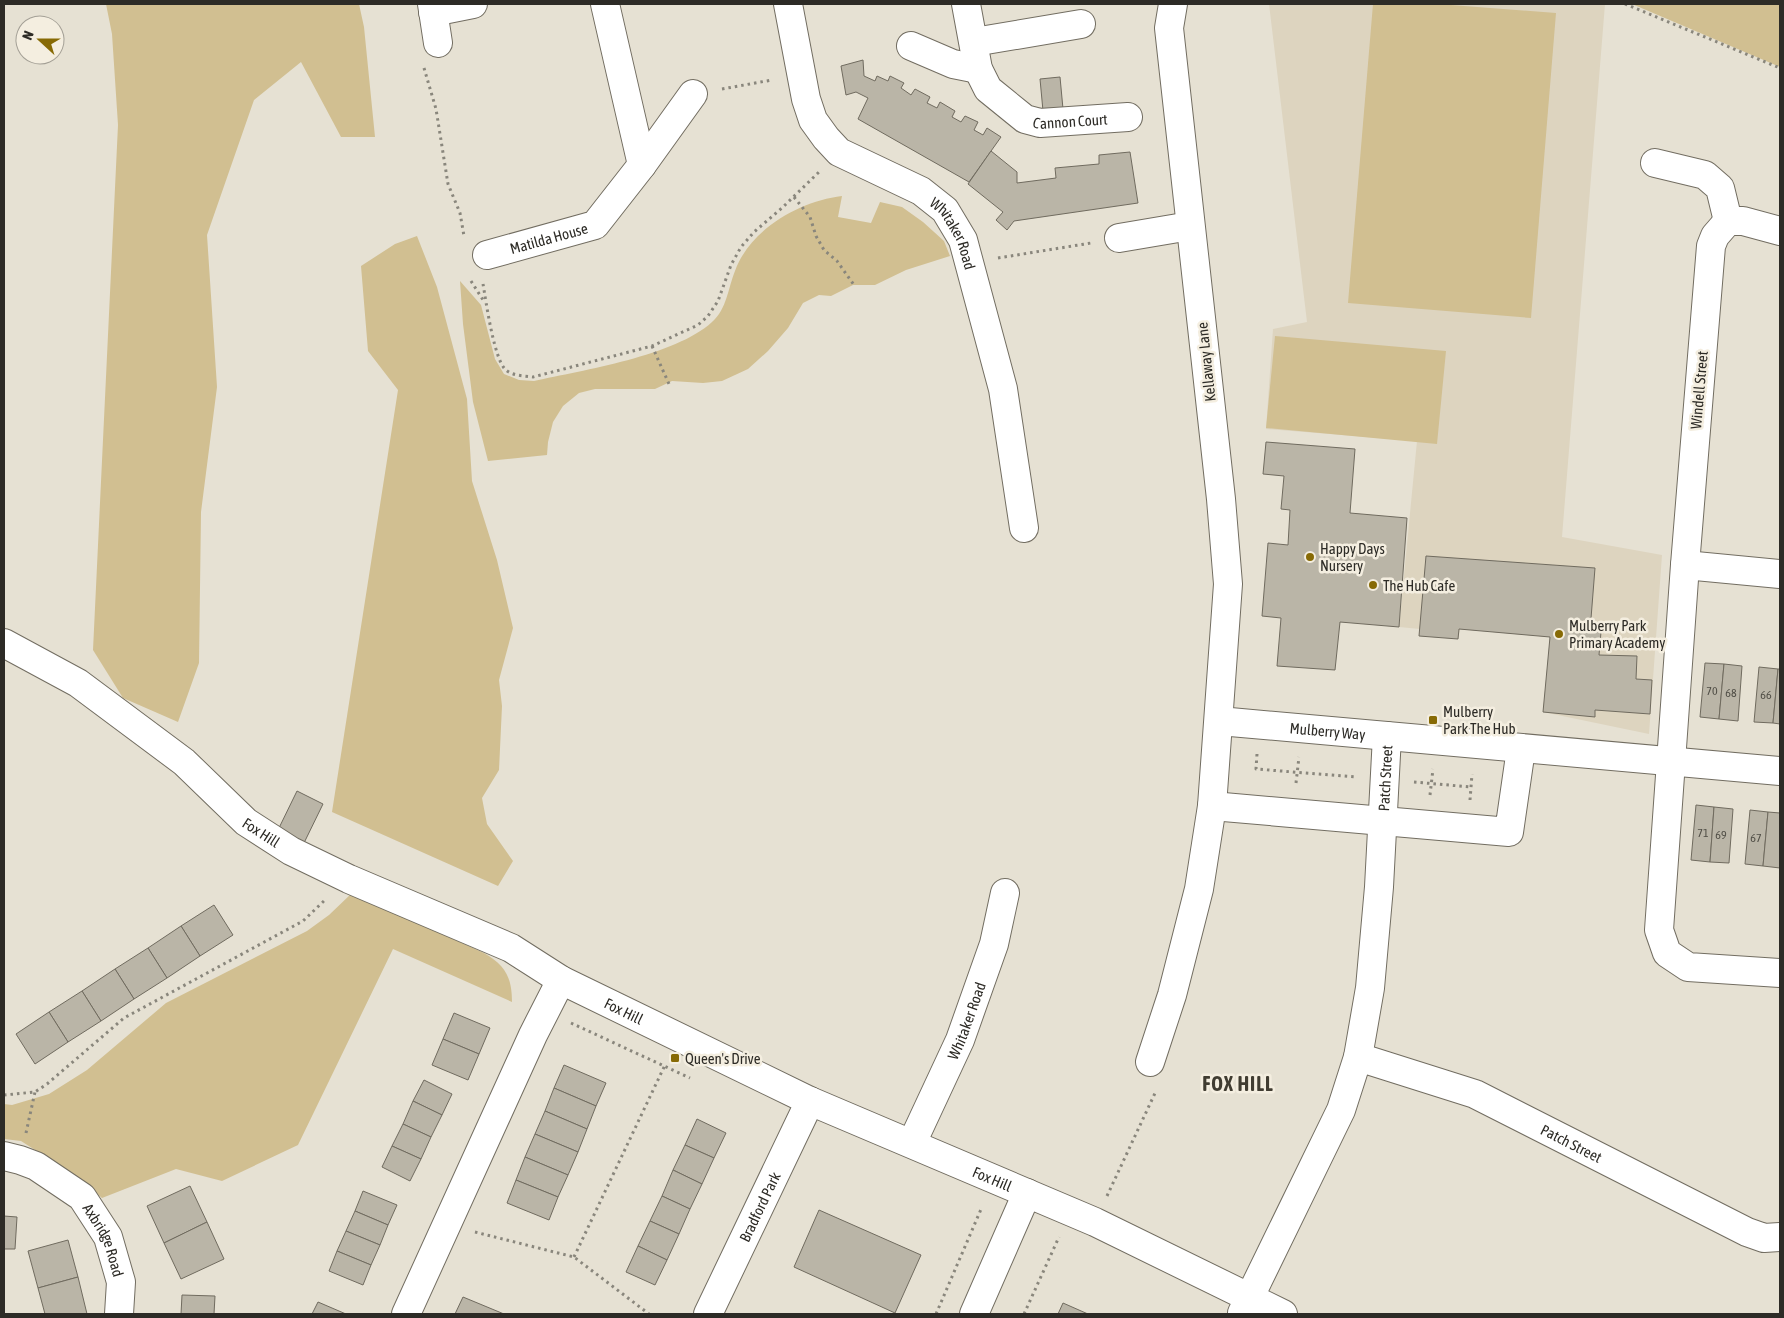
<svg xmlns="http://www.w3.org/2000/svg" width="1784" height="1318" font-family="'Asap Condensed',sans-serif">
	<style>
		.built { fill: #ddd4bf }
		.green { fill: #d1bf91 }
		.building { fill: #bab5a7; stroke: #706b5f }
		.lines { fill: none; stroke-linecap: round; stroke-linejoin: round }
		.street-casing { stroke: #726d61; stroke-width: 30 }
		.path { stroke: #89867c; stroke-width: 3; stroke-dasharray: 2.5 4; stroke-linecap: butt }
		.street { stroke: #fff; stroke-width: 28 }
		.poi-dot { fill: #876a05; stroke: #f4eee0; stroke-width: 2 }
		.labels { text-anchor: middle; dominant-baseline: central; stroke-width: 5; stroke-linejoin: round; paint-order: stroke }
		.number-label { font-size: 12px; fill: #504e46 }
		.street-label { font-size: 15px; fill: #2d2b26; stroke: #f4eee0 }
		.poi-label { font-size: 15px; fill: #2d2b26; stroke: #f4eee0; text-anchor: start }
		.district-label { font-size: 20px; font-weight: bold; letter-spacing: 1px; fill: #403c31; stroke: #f4eee0 }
	</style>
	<rect width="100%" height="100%" fill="#e6e1d3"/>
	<path class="built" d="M1269 4H1605L1562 537 1662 555 1649 734 1543 712 1550 637 1460 629 1458 639 1419 636 1420 629 1399 627 1417 441 1266 429 1273 329 1307 322Z"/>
	<g class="green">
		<path d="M106 4H359L364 27 375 137H341L301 62 254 100 207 235 217 387 201 512 199 663 178 722 123 698 93 650 118 125 112 34Z"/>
		<path d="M1373 4H1438L1556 13 1531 318 1348 303Z"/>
		<path d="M1632 4H1780V67Z"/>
		<path d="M842 196 838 217 871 223 880 202 902 207 923 222 944 241 950 256 906 270 875 285H853L831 296 819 295 803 303 788 328 768 351 748 369 722 381 703 383 672 381 655 389H595L579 393 563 406 553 422 548 442 547 455 488 461 473 402 463 324 460 281 481 305 495 359 504 374 519 380 534 381C583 370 675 356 712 322 727 309 728 288 735 271 750 229 800 201 842 196Z"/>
		<path d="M417 236 437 287 467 399 472 481 497 560 513 628 499 680 502 706 499 770 482 798 487 824 513 861 498 886 332 812 398 390 368 351 361 266 395 244Z"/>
		<path d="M1275 336 1446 351 1437 444 1266 428Z"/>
		<path d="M352 893 484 953C505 965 512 977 512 1002L393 949 298 1145 222 1181 176 1169 102 1198 76 1176 21 1141 4 1139V1104L12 1105 49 1094 87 1070 166 1003 307 931 329 915Z"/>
	</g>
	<g class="building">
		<path d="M863 60 864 76 875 81 877 76 888 81 890 76 904 83 901 88 911 95 915 89 930 97 927 103 937 108 940 102 955 111 952 117 961 122 965 116 978 122 974 130 983 135 987 128 1001 137 969 182 858 119 868 98 856 92 846 95 841 66Z"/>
		<path d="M1060 77 1063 109 1043 111 1040 79Z"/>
		<path d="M991 151 1017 172V183L1056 178 1055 168 1099 164V155L1130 152 1138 203 1014 221 1007 230 996 220 1003 212 968 184Z"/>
		<path d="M1266 442 1355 449 1350 513 1407 518 1399 627 1340 622 1335 670 1277 666 1281 618 1262 616 1268 543 1288 545 1290 510 1281 509 1284 476 1263 474Z"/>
		<path d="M1426 556 1595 568 1590 631 1601 632 1599 655 1637 656 1636 679 1652 680 1650 714 1595 710V717L1543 712 1550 637 1459 629 1458 639 1419 636Z"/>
		<path d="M1705 663 1724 664 1719 719 1700 717Z"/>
		<path d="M1724 664 1742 666 1738 721 1719 719Z"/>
		<path d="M1759 667 1778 669 1773 723 1754 722Z"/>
		<path d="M1778 669H1780V724L1773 723Z"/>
		<path d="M297 791 323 804 303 845 277 832Z"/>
		<path d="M1696 805 1714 807 1710 862 1691 860Z"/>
		<path d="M1714 807 1733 809 1729 863 1710 862Z"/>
		<path d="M1750 810 1768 812 1763 866 1745 864Z"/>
		<path d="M1768 812 1780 813V868L1763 866Z"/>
		<path d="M214 905 233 935 200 956 181 926Z"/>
		<path d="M181 926 200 956 167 978 148 948Z"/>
		<path d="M148 948 167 978 134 999 115 969Z"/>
		<path d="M115 969 134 999 101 1021 82 991Z"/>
		<path d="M82 991 101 1021 68 1042 49 1012Z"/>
		<path d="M49 1012 68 1042 35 1064 16 1034Z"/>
		<path d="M454 1013 490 1028 479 1054 443 1039Z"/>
		<path d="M443 1039 479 1054 468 1080 432 1065Z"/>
		<path d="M564 1065 606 1083 596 1106 554 1088Z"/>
		<path d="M424 1080 452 1094 442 1115 413 1101Z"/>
		<path d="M554 1088 596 1106 587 1129 545 1111Z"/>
		<path d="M413 1101 442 1115 431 1137 403 1124Z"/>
		<path d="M545 1111 587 1129 578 1152 535 1134Z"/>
		<path d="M697 1119 726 1133 714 1158 685 1145Z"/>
		<path d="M403 1124 431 1137 421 1159 392 1146Z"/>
		<path d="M535 1134 578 1152 568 1175 525 1157Z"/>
		<path d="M685 1145 714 1158 702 1184 673 1170Z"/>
		<path d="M392 1146 421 1159 410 1181 382 1167Z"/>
		<path d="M525 1157 568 1175 558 1197 516 1180Z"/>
		<path d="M673 1170 702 1184 690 1209 662 1196Z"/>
		<path d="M516 1180 558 1197 549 1220 507 1203Z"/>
		<path d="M190 1186 207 1222 164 1243 147 1206Z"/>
		<path d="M363 1191 397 1205 388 1225 355 1211Z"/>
		<path d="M662 1196 690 1209 679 1234 650 1221Z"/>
		<path d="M819 1210 921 1255 895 1313 794 1267Z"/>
		<path d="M355 1211 388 1225 380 1245 346 1231Z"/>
		<path d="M4 1216 17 1217 15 1249H4Z"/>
		<path d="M650 1221 679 1234 667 1260 638 1246Z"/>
		<path d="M207 1222 224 1259 181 1279 164 1243Z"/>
		<path d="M346 1231 380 1245 371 1265 337 1251Z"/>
		<path d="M68 1240 78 1277 38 1288 28 1251Z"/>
		<path d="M638 1246 667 1260 655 1285 626 1272Z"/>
		<path d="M337 1251 371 1265 363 1285 329 1271Z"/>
		<path d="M78 1277 87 1314H45L38 1288Z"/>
		<path d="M182 1295 215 1296 214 1314H181Z"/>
		<path d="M463 1297 504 1314H455Z"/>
		<path d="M318 1302 346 1314H312Z"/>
		<path d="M1063 1303 1088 1314H1058Z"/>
	</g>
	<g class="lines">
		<g class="street-casing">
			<g id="street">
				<path d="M432 4 438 43"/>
				<path d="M605 4 642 165"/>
				<path id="s1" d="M788 4 806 99 813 120 826 138 839 152 921 191 945 210 963 240 1003 389 1024 528"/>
				<path id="s2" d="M966 4 978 69 988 89 1025 119 1040 123 1128 117"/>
				<path d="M433 12 473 4"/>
				<path d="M974 42 1081 24"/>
				<path d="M911 46 953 64 978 69"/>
				<path d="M1655 163 1705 175 1720 188 1728 221"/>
				<path d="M1780 231 1743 221H1728L1715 236 1711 246 1685 565 1659 930 1667 953 1688 967 1780 973"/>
				<path d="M1119 238 1190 226"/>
				<path id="s3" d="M487 255 595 225 642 165 693 94"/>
				<path d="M1685 565 1780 574"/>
				<path id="s4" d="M4 643 78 683 184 762 246 822 291 851 349 879 511 948 561 980 810 1101 1095 1222 1283 1314"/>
				<path id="s5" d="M1219 721 1780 771"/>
				<path d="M1212 806 1509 832 1521 749"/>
				<path id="s6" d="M1358 1057 1475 1094 1747 1232 1764 1238 1780 1237"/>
				<path d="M1150 1062 1172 995 1199 889 1212 806 1228 584 1221 499 1169 28 1173 4"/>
				<path id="s7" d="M912 1143 960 1040 994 944 1005 893"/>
				<path id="s8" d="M4 1156 20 1160 36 1166 82 1197 108 1237 121 1282 119 1314"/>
				<path id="s9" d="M1242 1313 1341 1110 1358 1057 1370 988 1379 887 1387 736"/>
				<path d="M406 1314 533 1035 561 980"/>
				<path id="s10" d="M708 1314 810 1101"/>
				<path d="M974 1314 1027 1193"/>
			</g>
		</g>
		<g class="path">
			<path d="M1625 4 1780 68"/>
			<path d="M424 68 436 109 448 184 460 213 464 236"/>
			<path d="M722 89 772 80"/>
			<path d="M794 197 810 217 816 236 824 250 837 261 854 285"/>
			<path d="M998 258 1091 243"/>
			<path d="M471 281 485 303"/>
			<path d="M483 284C486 301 494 360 506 370 513 376 525 376 533 377L652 346 698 325 708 316 718 301 731 265 741 247 754 232 783 207 819 172"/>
			<path d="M652 346 669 384"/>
			<path d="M1257 754 1256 769 1356 777"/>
			<path d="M1414 782 1471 787"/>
			<path d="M1296 783 1299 757"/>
			<path d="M1430 795 1433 769"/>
			<path d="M1470 800 1472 774"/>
			<path d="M571 1023 690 1078"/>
			<path d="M4 1095 35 1092 47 1084 124 1018 303 921 326 899"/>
			<path d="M26 1133 35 1092"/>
			<path d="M1107 1196 1156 1091"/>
			<path d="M475 1232 574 1257 649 1314"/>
			<path d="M574 1257 665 1065"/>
			<path d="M936 1314 982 1207"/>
			<path d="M1024 1314 1059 1237"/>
		</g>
		<use href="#street" class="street"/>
	</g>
	<g class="poi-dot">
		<circle cx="1310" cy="557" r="5"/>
		<circle cx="1373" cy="585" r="5"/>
		<circle cx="1559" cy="634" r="5"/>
		<rect x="1428" y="715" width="10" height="10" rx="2.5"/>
		<rect x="670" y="1053" width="10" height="10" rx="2.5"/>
	</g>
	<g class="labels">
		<g class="number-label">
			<text x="1712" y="691">70</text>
			<text x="1731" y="693">68</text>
			<text x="1766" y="695">66</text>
			<text x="1703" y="833">71</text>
			<text x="1721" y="835">69</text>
			<text x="1756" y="838">67</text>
		</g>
		<g class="street-label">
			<text stroke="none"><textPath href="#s2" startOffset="182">Cannon Court</textPath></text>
			<text stroke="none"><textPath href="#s1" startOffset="306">Whitaker Road</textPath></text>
			<text stroke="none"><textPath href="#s3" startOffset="64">Matilda House</textPath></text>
			<text transform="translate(1206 362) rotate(-96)">Kellaway Lane</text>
			<text transform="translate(1699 390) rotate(-85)">Windell Street</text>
			<text stroke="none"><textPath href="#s5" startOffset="109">Mulberry Way</textPath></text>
			<text stroke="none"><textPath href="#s9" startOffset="562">Patch Street</textPath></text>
			<text stroke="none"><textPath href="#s4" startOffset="321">Fox Hill</textPath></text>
			<text stroke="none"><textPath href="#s4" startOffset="726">Fox Hill</textPath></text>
			<text stroke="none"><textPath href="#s7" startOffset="134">Whitaker Road</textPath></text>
			<text stroke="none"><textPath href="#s6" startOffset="231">Patch Street</textPath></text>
			<text stroke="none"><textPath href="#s4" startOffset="1131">Fox Hill</textPath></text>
			<text stroke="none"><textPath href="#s10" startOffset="119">Bradford Park</textPath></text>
			<text stroke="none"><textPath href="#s8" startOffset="138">Axbridge Road</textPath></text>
		</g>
		<g class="poi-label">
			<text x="1320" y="548">Happy Days<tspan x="1320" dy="17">Nursery</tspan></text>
			<text x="1383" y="585">The Hub Cafe</text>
			<text x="1569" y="625">Mulberry Park<tspan x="1569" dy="17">Primary Academy</tspan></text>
			<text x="1443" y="711">Mulberry<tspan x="1443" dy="17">Park The Hub</tspan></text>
			<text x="685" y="1058">Queen's Drive</text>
		</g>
		<g class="district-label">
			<text x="1238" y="1083">FOX HILL</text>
		</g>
	</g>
	<rect width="1784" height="1318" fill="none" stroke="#2d2b26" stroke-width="10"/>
	<g transform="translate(40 40) rotate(291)"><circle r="24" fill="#f4eee0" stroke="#a4a096"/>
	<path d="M0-4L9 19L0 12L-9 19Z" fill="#876a05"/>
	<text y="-8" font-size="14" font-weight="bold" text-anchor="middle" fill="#2d2b26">N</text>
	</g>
</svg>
